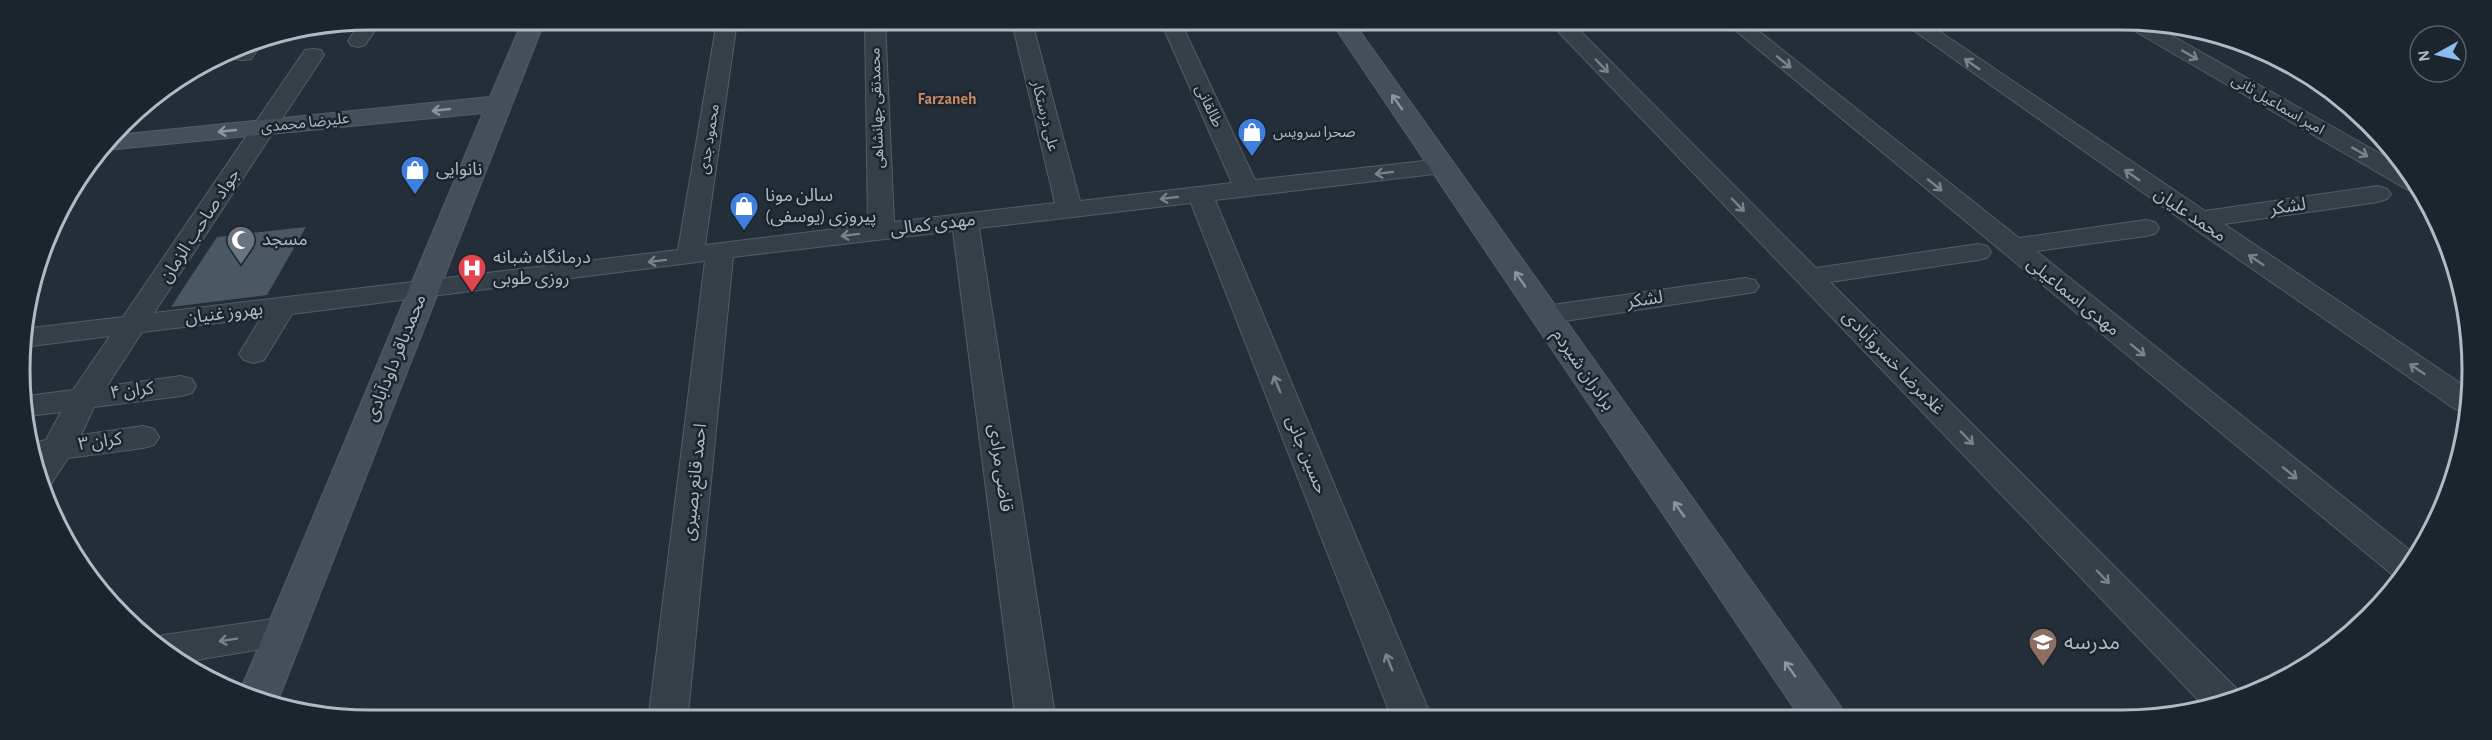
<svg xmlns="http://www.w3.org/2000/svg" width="2492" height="740" font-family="'Alegreya Sans','Noto Sans Arabic',sans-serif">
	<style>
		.building { fill: #4b5863 }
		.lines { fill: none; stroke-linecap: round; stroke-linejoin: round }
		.street-casing { stroke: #545d66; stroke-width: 2 }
		.secondary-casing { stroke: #545d66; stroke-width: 2 }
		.street { fill: #363f48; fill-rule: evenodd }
		.secondary { fill: #454f5b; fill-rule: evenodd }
		.oneway { stroke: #7a838c }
		.oneway2 { stroke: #8b959f }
		.labels { text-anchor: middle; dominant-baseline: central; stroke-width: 5; stroke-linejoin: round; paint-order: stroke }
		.far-street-label { font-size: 15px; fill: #b1bac4; stroke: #1c242d }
		.far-poi-label { font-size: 15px; fill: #b1bac4; stroke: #1c242d; text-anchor: start }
		.far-neighbourhood-label { font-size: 16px; font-weight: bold; fill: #cb8865; stroke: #1c242d }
		.poi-label { font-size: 18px; fill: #b1bac4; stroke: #1c242d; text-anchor: start }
		.street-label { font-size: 18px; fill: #b1bac4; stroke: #1c242d }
		.near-poi-label { font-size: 21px; fill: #b1bac4; stroke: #1c242d; text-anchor: start }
		.rim { fill: none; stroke: #b1bac4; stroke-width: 3 }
	</style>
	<rect width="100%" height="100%" fill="#232e38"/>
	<path class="building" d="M306 227 267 295 171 307 217 237Z"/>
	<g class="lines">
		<g class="street-casing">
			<g id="street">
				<path d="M370 19 382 20 365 45 358 47 351 45 348 41 361 21Z"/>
				<path d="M717 21H737L705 245 868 225 865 21H885L894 222 1055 203 1012 22H1032L1080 201 1232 183 1161 22 1181 23 1255 180 1442 159 1451 161 1454 166 1451 171 1442 173 1215 200 1431 716H1391L1191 203 979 228 1055 715H1015L953 231 733 257 688 714H649L705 261 292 314 264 360 254 363 244 360 239 354 261 318 142 332 107 386 181 376 192 379 196 386 192 393 181 396 94 407 81 435 143 426 154 429 159 437 154 445 143 448 68 458 51 484 43 486 32 462 30 444 46 440 61 412 28 416 27 396 73 390 110 336 24 347 23 329 123 317 305 50 313 49 321 50 324 55 154 313 678 250Z"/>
				<path d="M1551 24H1573L1816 268 1978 244 1987 246 1991 252 1987 258 1978 260 1830 282 2239 691 2242 697 2205 707Z"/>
				<path d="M1729 25H1751L2019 238 2146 220 2155 222 2159 228 2155 234 2146 236 2036 251 2417 556 2399 578 2394 576Z"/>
				<path d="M1906 25H1930L2205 211 2378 186 2387 189 2391 194 2387 199 2378 202 2224 224 2466 387V412L2455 409 2189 225Z"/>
				<path d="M2130 26H2155L2407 169 2414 176 2420 192 2408 190 2133 30Z"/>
				<path d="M260 41 262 43 251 59 243 60 235 59 232 54 238 46Z"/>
				<path d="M1745 278 1755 280 1759 286 1755 292 1545 324 1535 321 1531 315 1535 309 1545 306Z"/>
				<path d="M286 617 299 621 305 631 299 641 286 645 178 663 153 639 164 635Z"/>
			</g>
		</g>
		<g class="secondary-casing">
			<g id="secondary">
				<path d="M523 20H545L277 703 241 689 483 113 106 150 117 135 490 97Z"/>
				<path d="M1332 23H1354L1839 704 1846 717H1800Z"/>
			</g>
		</g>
		<use href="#street" class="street"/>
		<use href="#secondary" class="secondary"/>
	</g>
	<defs><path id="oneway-shaft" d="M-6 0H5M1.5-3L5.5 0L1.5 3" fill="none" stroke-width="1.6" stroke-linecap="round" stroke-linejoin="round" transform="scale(1.5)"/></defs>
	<g class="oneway">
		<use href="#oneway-shaft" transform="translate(2190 55) rotate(30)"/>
		<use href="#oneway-shaft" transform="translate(1784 62) rotate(39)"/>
		<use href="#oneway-shaft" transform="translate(1972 64) rotate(-145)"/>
		<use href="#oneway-shaft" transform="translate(1602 66) rotate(46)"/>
		<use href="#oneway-shaft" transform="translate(2360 152) rotate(30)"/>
		<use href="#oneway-shaft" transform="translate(1384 173) rotate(173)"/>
		<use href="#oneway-shaft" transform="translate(2132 175) rotate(-145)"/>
		<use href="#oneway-shaft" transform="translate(1935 185) rotate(39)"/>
		<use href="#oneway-shaft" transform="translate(1169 198) rotate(173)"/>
		<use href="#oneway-shaft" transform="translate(1738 205) rotate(46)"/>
		<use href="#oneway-shaft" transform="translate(850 235) rotate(173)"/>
		<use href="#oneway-shaft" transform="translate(2256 260) rotate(-146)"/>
		<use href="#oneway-shaft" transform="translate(657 261) rotate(173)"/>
		<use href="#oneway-shaft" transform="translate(2138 350) rotate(39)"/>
		<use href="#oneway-shaft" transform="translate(2417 369) rotate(-146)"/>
		<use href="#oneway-shaft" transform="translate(1277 384) rotate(-112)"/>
		<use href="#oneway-shaft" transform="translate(1967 438) rotate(46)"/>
		<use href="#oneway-shaft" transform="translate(2290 473) rotate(39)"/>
		<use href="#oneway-shaft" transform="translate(2103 577) rotate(46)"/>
		<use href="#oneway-shaft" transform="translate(228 640) rotate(171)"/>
		<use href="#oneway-shaft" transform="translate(1389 662) rotate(-112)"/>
	</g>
	<g class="oneway2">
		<use href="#oneway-shaft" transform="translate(1397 102) rotate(-125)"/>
		<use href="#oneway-shaft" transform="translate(441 110) rotate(174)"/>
		<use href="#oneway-shaft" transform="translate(227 131) rotate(174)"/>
		<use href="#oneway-shaft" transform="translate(1520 279) rotate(-125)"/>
		<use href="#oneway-shaft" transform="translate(1679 509) rotate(-125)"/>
		<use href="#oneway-shaft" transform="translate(1790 669) rotate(-125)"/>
	</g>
	<defs>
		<g id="shop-pin" transform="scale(1.5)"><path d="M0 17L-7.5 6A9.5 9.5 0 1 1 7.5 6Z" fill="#3f7fe0" stroke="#1c242d"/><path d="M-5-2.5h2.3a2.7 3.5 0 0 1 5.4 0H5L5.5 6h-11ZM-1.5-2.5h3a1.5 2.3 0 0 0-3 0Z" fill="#fff"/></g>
		<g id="mosque-pin" transform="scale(1.5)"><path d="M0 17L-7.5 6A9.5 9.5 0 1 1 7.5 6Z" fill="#6b7280" stroke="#1c242d"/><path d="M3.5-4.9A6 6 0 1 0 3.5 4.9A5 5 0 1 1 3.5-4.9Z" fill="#fff"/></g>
		<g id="hospital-pin" transform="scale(1.5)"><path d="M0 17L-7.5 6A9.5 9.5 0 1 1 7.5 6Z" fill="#e0444e" stroke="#1c242d"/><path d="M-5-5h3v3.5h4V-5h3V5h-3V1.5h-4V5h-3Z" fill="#fff"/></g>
		<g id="school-pin" transform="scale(1.5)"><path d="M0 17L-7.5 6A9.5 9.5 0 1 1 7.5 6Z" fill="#8d6e63" stroke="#1c242d"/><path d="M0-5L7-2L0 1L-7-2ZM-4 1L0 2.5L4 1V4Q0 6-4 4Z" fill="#fff"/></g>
	</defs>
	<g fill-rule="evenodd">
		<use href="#shop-pin" x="1252" y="132"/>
		<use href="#shop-pin" x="415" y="170"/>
		<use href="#shop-pin" x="744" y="206"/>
		<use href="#mosque-pin" x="241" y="240"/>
		<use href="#hospital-pin" x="472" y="268"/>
		<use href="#school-pin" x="2043" y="642"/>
	</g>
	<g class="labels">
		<g class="far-street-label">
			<text transform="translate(2278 105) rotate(30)">امیر اسماعیل ثانی</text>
			<text transform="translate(1209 106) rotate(65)">طالقانی</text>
			<text transform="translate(877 108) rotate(-92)">محمدتقی جهانشاهی</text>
			<text transform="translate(1045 116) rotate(76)">علی درستکار</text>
			<text transform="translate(305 123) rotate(-6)">علیرضا محمدی</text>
			<text transform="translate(709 139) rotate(-81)">محمود جدی</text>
		</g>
		<g class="far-poi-label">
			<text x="1273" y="132">صحرا سرویس</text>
		</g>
		<g class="far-neighbourhood-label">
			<text x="947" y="99">Farzaneh</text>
		</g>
		<g class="poi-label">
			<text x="436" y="170">نانوایی</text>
			<text x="765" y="196">سالن مونا<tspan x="765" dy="21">پیروزی (یوسفی)</tspan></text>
			<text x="262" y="240">مسجد</text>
			<text x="493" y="258">درمانگاه شبانه<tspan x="493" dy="21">روزی طوبی</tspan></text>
		</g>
		<g class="street-label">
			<text transform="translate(2288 207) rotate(-8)">لشكر</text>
			<text transform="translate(2190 215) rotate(34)">محمد علیان</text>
			<text transform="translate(933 225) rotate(-7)">مهدی کمالی</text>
			<text transform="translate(200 226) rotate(-57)">جواد صاحب الزمان</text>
			<text transform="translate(2073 297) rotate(39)">مهدی اسماعیلی</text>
			<text transform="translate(1645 300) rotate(-8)">لشكر</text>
			<text transform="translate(224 314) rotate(-7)">بهروز غنیان</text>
			<text transform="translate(396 358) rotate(-68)">محمدباقر داودآبادی</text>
			<text transform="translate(1893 363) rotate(46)">غلامرضا خسروآبادی</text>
			<text transform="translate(1583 370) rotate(55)">برادران شیردم</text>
			<text transform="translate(132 391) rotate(-7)">کران ۴</text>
			<text transform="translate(100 442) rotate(-8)">کران ۳</text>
			<text transform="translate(1306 455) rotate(68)">حسین جانی</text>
			<text transform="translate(1000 468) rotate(82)">قاضی مرادی</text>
			<text transform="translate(695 482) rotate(-84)">احمد قانع بصیری</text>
		</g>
		<g class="near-poi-label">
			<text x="2064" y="642">مدرسه</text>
		</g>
	</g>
	<path d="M0 0H2492V740H0ZM370 30H2122A340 340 0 0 1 2462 370V370A340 340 0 0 1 2122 710H370A340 340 0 0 1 30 370V370A340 340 0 0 1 370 30Z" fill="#1c242d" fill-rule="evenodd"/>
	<path class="rim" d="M370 30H2122A340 340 0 0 1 2462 370V370A340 340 0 0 1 2122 710H370A340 340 0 0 1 30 370V370A340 340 0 0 1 370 30Z"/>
	<g transform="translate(2438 54) rotate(262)"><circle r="28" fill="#1c242d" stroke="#586069" stroke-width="1.5"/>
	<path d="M0-4.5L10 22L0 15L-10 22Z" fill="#8bbcf0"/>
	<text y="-9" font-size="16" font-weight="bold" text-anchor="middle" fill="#b1bac4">N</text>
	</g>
</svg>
